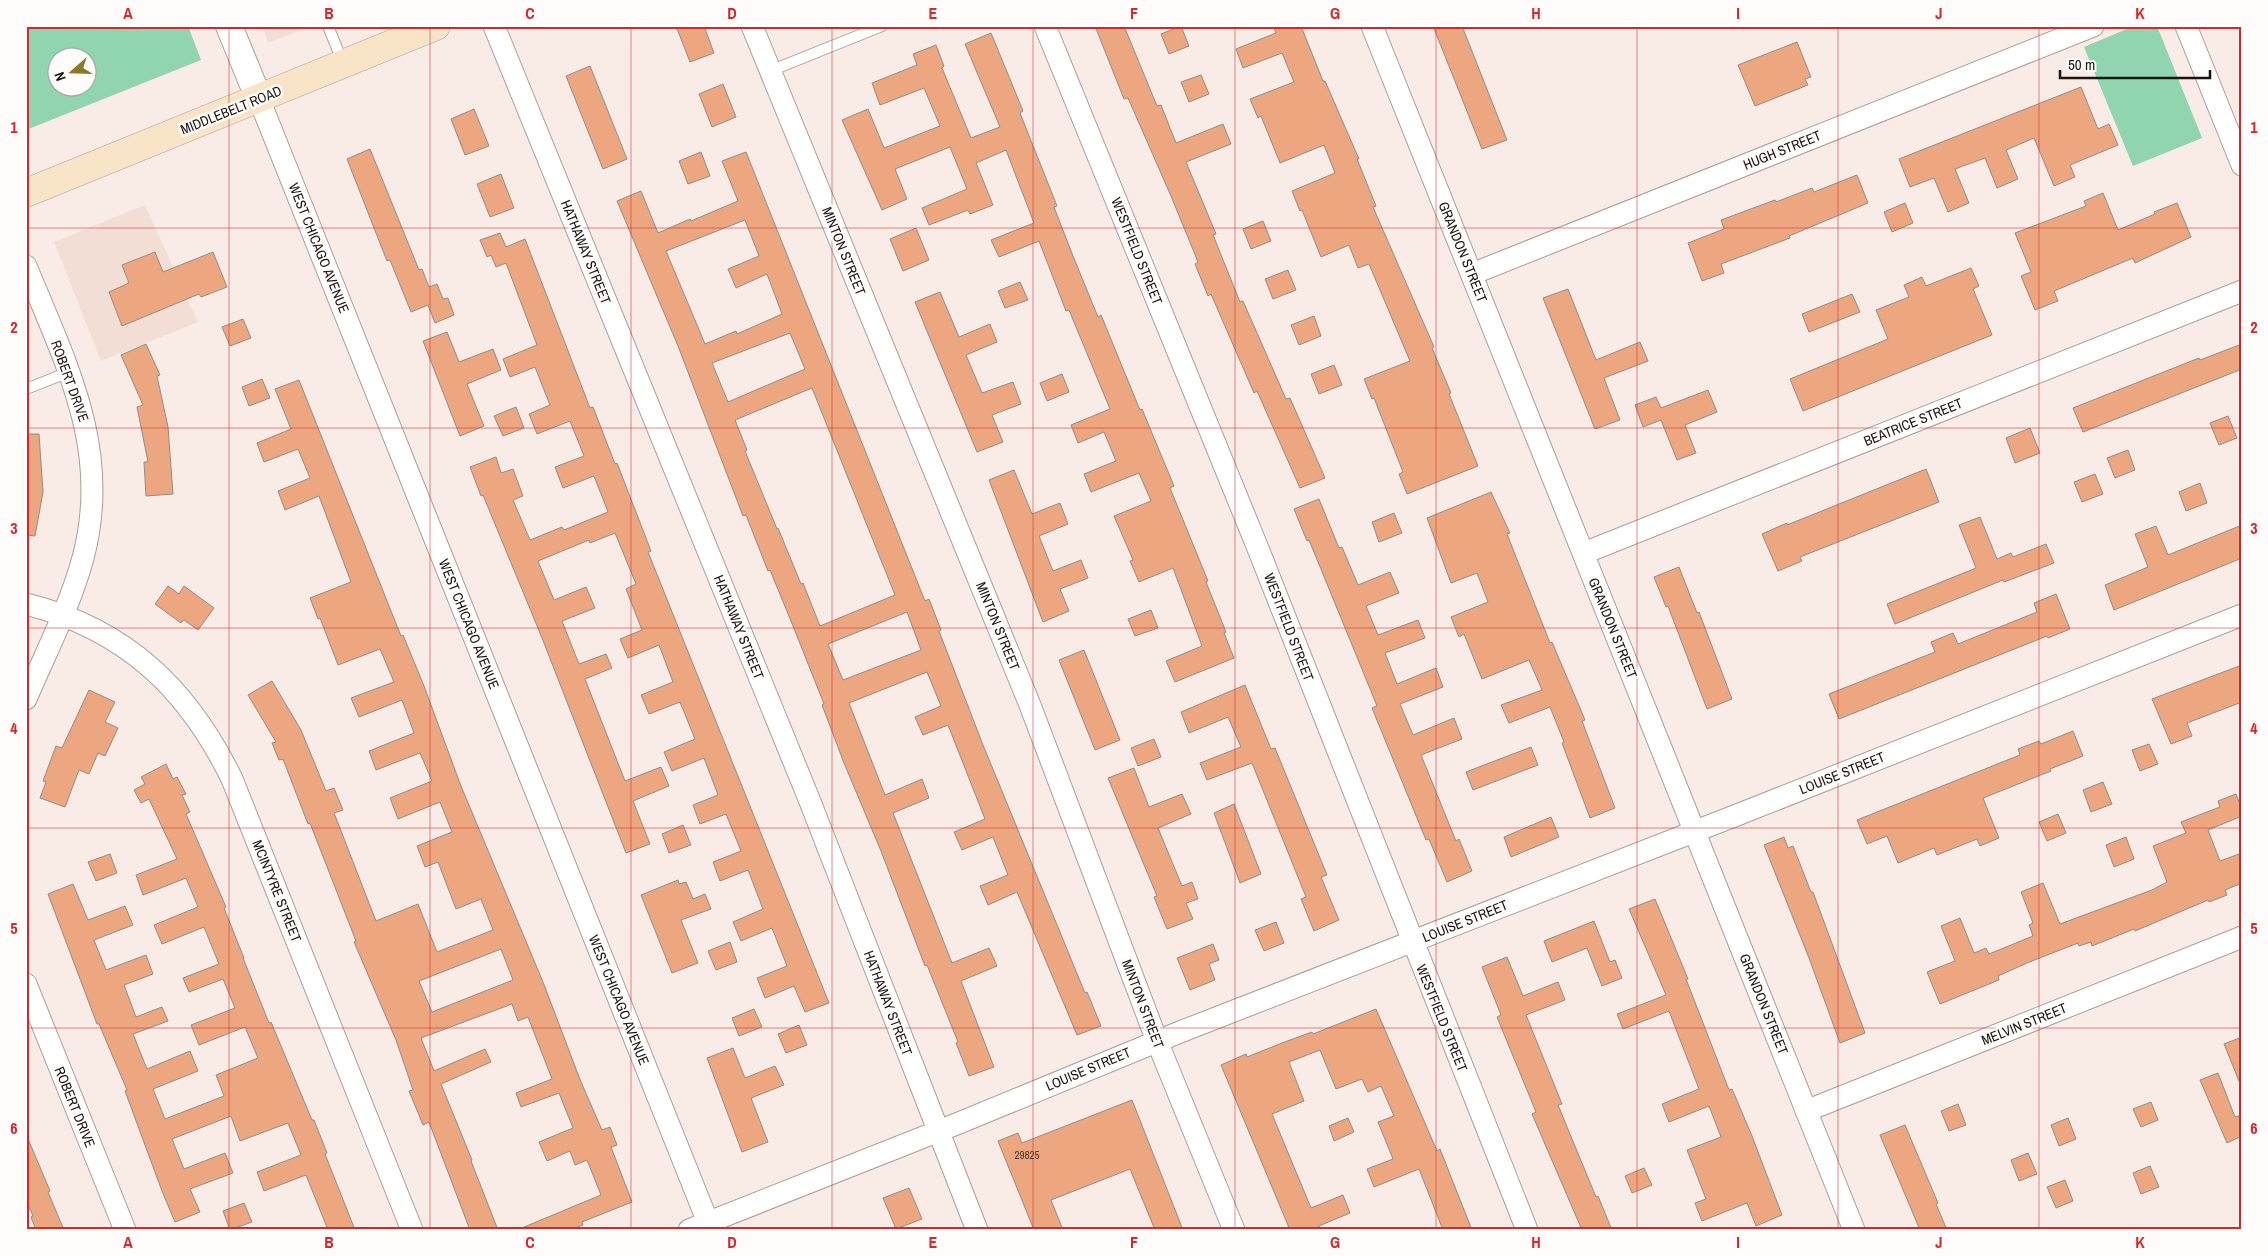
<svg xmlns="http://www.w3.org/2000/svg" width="2268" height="1256" font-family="'Archivo Narrow',sans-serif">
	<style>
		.built { fill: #f3ded5 }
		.green { fill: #90d4b0; fill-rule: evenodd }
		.building { fill: #eca781; stroke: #968b85; fill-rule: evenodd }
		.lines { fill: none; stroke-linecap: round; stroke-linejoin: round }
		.service-casing { stroke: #aa9e99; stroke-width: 12 }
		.minor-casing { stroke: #aa9e99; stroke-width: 23 }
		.tertiary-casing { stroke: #aa9e99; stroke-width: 28 }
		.secondary-casing { stroke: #aa9e99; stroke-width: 29 }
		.service { stroke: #fff; stroke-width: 10 }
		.minor { stroke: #fff; stroke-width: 21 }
		.tertiary { stroke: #fff; stroke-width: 26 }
		.secondary { stroke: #fae4c7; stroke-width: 28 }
		.grid { fill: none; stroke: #d62828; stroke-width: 1; stroke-opacity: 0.55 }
		.labels { text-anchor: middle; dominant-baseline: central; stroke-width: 5; stroke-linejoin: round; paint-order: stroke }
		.number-label { font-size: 11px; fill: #4e3a2e }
		.street-label { font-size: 14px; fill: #191513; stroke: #fffcfb }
		.neatline { fill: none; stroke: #d62828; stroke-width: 2 }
		.grid-label { font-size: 16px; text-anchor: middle; font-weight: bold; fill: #d62828 }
	</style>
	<rect width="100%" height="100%" fill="#f9ece7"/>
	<g class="built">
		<path d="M263 26H311L268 43Z"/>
		<path d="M145 205 198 322 101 361 54 242Z"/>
	</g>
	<g class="green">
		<path d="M26 26H188L201 60 26 130ZM58 58H88V88H58Z"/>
		<path d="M2134 26H2157L2202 138 2133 166 2084 47Z"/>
	</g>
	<g class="building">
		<path d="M676 26H704L714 53 690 62Z"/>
		<path d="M1095 26H1124L1157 106 1161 105 1176 143 1223 124 1231 144 1186 162 1216 234 1213 235 1240 302 1243 301 1286 399 1290 398 1325 478 1300 488 1257 391 1254 393 1211 294 1208 296 1195 264 1198 262 1171 196 1128 98 1124 99Z"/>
		<path d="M1181 26 1189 46 1169 54 1161 34Z"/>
		<path d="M1273 26H1301L1323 81H1325L1359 159H1357L1376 206 1373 207 1434 347 1432 348 1451 393 1449 394 1478 466 1407 494 1399 474 1403 472 1374 398 1372 399 1364 379 1410 361 1369 264 1358 268 1349 245 1321 257 1302 210 1300 211 1292 191 1335 173 1324 145 1280 163 1261 116 1258 118 1250 99 1294 82 1282 53 1243 68 1236 49 1276 33Z"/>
		<path d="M1433 26H1462L1507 140 1482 149Z"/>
		<path d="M991 33 1023 111 1020 113 1057 206 1054 207 1073 256 1098 317 1101 315 1140 410 1142 409 1174 486 1170 488 1208 581 1206 582 1226 632 1224 633 1234 658 1175 682 1166 661 1202 646 1173 568 1139 582 1130 561 1133 560 1114 516 1151 501 1139 473 1091 492 1084 474 1116 461 1104 432 1078 443 1071 425 1110 409 1069 310 1066 311 1039 241 999 257 991 240 1034 223 1006 150 976 163 993 205 970 214 968 210 929 225 922 208 967 189 950 147 895 169 907 199 882 210 842 120 868 109 884 148 940 126 924 88 880 105 872 83 917 65 913 54 936 45 944 66 942 68 971 138 1000 127 965 44Z"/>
		<path d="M1797 42 1811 77 1805 79 1808 85 1755 106 1738 65Z"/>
		<path d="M590 66 627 159 603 169 566 76Z"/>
		<path d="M1201 75 1209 94 1189 102 1181 82Z"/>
		<path d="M723 84 736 117 712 127 699 94Z"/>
		<path d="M2081 87 2098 129 2109 124 2118 145 2070 165 2075 177 2054 186 2034 138 2006 150 2018 179 1997 188 1985 158 1955 169 1969 203 1948 212 1934 178 1910 187 1899 159Z"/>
		<path d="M474 109 489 146 465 155 451 119Z"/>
		<path d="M370 149 419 270 422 269 429 287 437 284 443 299 448 298 454 315 435 323 428 305 411 312 390 260 387 261 347 159Z"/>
		<path d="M701 152 710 176 688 184 679 161Z"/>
		<path d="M746 152 925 601 929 599 941 630 939 631 983 745 1085 993 1087 992 1101 1026 1077 1035 1017 892 988 905 980 886 1008 875 993 837 962 850 954 832 985 819 948 725 923 735 915 717 941 706 927 672 849 703 885 795 922 779 929 798 893 813 952 963 989 948 997 966 961 981 994 1067 969 1076 956 1043 958 1042 927 965 925 966 881 851 844 763 822 705 824 704 793 626 770 570 768 571 746 515 743 516 678 346 617 201 641 191 658 233 690 219 691 221 738 201 722 161ZM745 220 759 256 728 269 736 288 767 274 782 314 737 334 736 331 705 344 666 251ZM790 333 805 369 728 402 712 363ZM812 388 895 595 820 626 803 583 801 584 778 528 777 529 745 451 747 450 735 420ZM907 612 921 650 843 680 828 644Z"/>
		<path d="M501 174 514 208 490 217 477 184Z"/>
		<path d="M1857 175 1868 203 1789 236 1790 238 1721 264 1724 273 1702 281 1688 243 1724 229 1721 220 1775 200 1776 202 1812 188 1814 192Z"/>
		<path d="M2103 193 2118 230 2155 214 2154 212 2177 203 2191 237 2135 263 2133 258 2054 291 2058 301 2035 310 2021 276 2031 272 2015 233 2086 206 2084 201Z"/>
		<path d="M1905 203 1913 223 1892 232 1884 212Z"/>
		<path d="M1263 221 1271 241 1251 249 1243 229Z"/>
		<path d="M916 228 929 260 903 271 890 239Z"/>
		<path d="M500 233 506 247 525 239 590 408 593 407 615 464 617 463 651 551 648 552 829 1003 805 1012 794 986 765 998 757 978 787 966 772 928 741 941 733 922 763 909 748 870 720 881 713 862 741 851 726 814 700 824 693 805 718 795 704 758 672 771 664 752 695 739 680 702 649 714 641 695 673 682 659 645 628 658 620 639 642 630 626 589 636 584 615 533 590 543 589 540 538 561 554 600 586 587 595 608 562 621 579 664 606 654 612 668 585 679 625 781 661 767 669 786 633 801 650 844 626 853 542 638 483 495 481 496 470 467 496 457 501 473 513 469 523 496 513 500 530 540 562 527 564 530 608 512 594 476 563 488 555 467 584 456 570 421 537 434 529 414 550 405 535 367 510 377 503 359 537 345 506 263 496 267 491 255 487 257 480 240Z"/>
		<path d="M155 252 163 272 213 252 227 287 201 297 199 294 122 326 109 292 129 283 122 265Z"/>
		<path d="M1971 268 1979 286 1973 289 1992 335 1803 411 1790 379 1888 339 1876 310 1909 297 1904 285 1922 277 1926 286Z"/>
		<path d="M1288 270 1296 290 1273 299 1265 279Z"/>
		<path d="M1020 282 1028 300 1005 308 998 291Z"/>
		<path d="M1568 289 1596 360 1640 342 1648 361 1604 378 1620 420 1595 429 1543 298Z"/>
		<path d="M940 292 959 337 990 324 997 342 966 355 982 393 1013 382 1021 404 992 415 1003 442 977 452 915 302Z"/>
		<path d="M1852 294 1860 312 1809 332 1802 314Z"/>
		<path d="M1314 316 1321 336 1299 345 1291 325Z"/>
		<path d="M243 319 251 338 230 346 222 327Z"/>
		<path d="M447 332 459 362 493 349 501 370 467 384 484 426 460 436 423 341Z"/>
		<path d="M146 344 160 375 157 376 168 427 173 494 146 496 144 462H148L137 407 143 405 121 355Z"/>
		<path d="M2242 344V369L2083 432 2073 408 2199 358 2200 360Z"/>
		<path d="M1334 365 1342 385 1319 394 1311 374Z"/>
		<path d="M1062 374 1069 392 1047 401 1040 383Z"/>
		<path d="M262 379 270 398 249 406 242 387Z"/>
		<path d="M299 380 401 636 403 635 424 686 461 786 543 982 581 1082 602 1130 610 1127 617 1145 611 1147 632 1202 582 1222 583 1225 570 1230H517L601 1195 587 1160 575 1165 570 1151 547 1161 539 1142 573 1128 559 1093 521 1107 516 1093 552 1079 528 1017 518 1021 512 1004 421 1038 434 1071 485 1049 491 1062 441 1084 472 1160 471 1161 498 1230H470L429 1122 423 1125 409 1091 413 1090 396 1040 354 942 356 941 310 823 308 824 283 759 279 760 272 743 276 742 248 695 272 681 301 730 326 791 334 788 343 810 334 813 376 921 418 904 437 952 493 930 481 899 456 909 438 862 425 867 417 846 452 832 440 802 398 819 390 798 432 781 420 753 376 770 369 751 414 733 402 700 359 717 351 698 394 682 380 649 338 665 320 618 318 619 310 598 351 582 319 496 285 510 278 491 310 478 298 449 264 462 257 443 291 429 275 389ZM501 949 513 980 432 1012 419 981Z"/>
		<path d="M1708 390 1717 412 1685 425 1696 453 1677 460 1661 420 1643 427 1635 405 1656 397 1661 408Z"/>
		<path d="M516 407 524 428 503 436 494 416Z"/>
		<path d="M2228 416 2237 438 2219 445 2210 423Z"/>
		<path d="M2030 428 2040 453 2015 463 2006 438Z"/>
		<path d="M26 434H39L43 492 35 536 26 535Z"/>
		<path d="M2128 450 2135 470 2115 478 2107 458Z"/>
		<path d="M1926 469 1939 502 1800 557 1802 561 1778 571 1762 534 1787 523V525Z"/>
		<path d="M1014 470 1032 514 1060 503 1068 524 1039 536 1053 571 1081 560 1088 578 1060 589 1069 611 1043 622 989 480Z"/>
		<path d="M2095 474 2103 494 2082 502 2074 482Z"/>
		<path d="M2200 483 2207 503 2186 511 2179 492Z"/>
		<path d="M1491 492 1510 533 1507 534 1550 643 1552 642 1585 720 1582 721 1615 808 1590 818 1562 743 1564 742 1550 707 1509 723 1501 705 1542 690 1529 660 1482 679 1464 634 1459 637 1451 617 1488 602 1477 573 1451 583 1427 518Z"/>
		<path d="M1319 499 1339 548 1342 547 1358 585 1390 572 1399 593 1366 606 1378 635 1418 620 1425 638 1385 653 1397 684 1436 668 1443 687 1400 704 1413 735 1454 718 1462 739 1421 755 1456 841 1459 839 1472 871 1447 882 1429 839 1426 840 1372 708 1377 706 1357 657 1309 540 1307 541 1294 509Z"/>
		<path d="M1394 513 1402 533 1379 542 1372 522Z"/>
		<path d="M1980 517 1997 559 2011 553 2013 557 2046 544 2054 563 2004 582 2003 580 1895 624 1887 604 1976 568 1959 525Z"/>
		<path d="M2242 525V558L2114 610 2105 585 2148 567 2135 534 2156 526 2168 555Z"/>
		<path d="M1679 567 1697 613 1699 612 1732 699 1707 709 1668 606 1666 607 1654 577Z"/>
		<path d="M168 586 179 594 184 586 214 608 198 630 184 620 181 623 155 604Z"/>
		<path d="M2056 594 2070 629 2048 638 2047 636 1839 719 1829 694 1935 652 1931 642 1953 633 1958 644 2037 612 2034 603Z"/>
		<path d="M1151 610 1158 628 1135 636 1128 619Z"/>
		<path d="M1084 650 1120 740 1095 750 1059 660Z"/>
		<path d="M2242 665V702L2187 723 2192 736 2171 744 2152 699Z"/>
		<path d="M1245 685 1271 749 1275 748 1327 875 1321 877 1339 920 1314 931 1301 899 1306 897 1252 763 1207 780 1200 763 1241 747 1228 717 1189 733 1181 712Z"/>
		<path d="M89 690 115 702 105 722 118 728 105 756 98 753 89 774 79 770 65 807 40 798 46 782 43 781 56 746 62 748Z"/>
		<path d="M2073 731 2083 756 2050 769 2051 771 1983 798 1999 838 1980 846 1977 839 1937 855 1934 848 1898 863 1887 836 1867 844 1857 820 2020 755 2018 749 2039 741 2041 744Z"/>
		<path d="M1154 739 1161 757 1138 766 1131 748Z"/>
		<path d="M2149 744 2158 764 2140 771 2132 750Z"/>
		<path d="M1531 747 1538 765 1473 790 1466 772Z"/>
		<path d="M166 764 173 779 177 777 186 794 182 795 190 812 186 814 226 907 224 908 244 958H243L269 1023 271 1022 312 1120H314L327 1153 325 1154 355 1230H328L306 1175 264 1191 257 1172 301 1155 288 1123 240 1141 231 1116 172 1139 184 1169 225 1153 233 1173 190 1189 200 1212 175 1222 162 1191 125 1091 127 1090 99 1024H97L48 894 73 884 88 920 125 906 133 925 94 940 106 970 146 955 153 974 124 985 136 1017 162 1007 168 1021 133 1034 147 1069 190 1051 198 1071 153 1089 165 1119 224 1096 216 1075 258 1058 245 1027 199 1045 191 1025 235 1008 223 979 189 992 183 978 219 964 204 927 162 944 154 925 198 907 186 878 143 895 136 875 177 859 149 799 141 803 134 790 145 784 141 777Z"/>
		<path d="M1134 768 1149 807 1182 794 1191 814 1158 828 1182 886 1192 882 1198 899 1186 903 1193 919 1167 929 1154 897 1157 896 1108 778Z"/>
		<path d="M2103 782 2112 804 2091 812 2083 790Z"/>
		<path d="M2236 794 2242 810V816L2208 830 2220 861 2242 853V883L2225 890 2227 895 2209 902 2208 900 2135 931 2134 929 2092 946 2091 942 2079 946 2078 943 2027 963 1998 976 1999 980 1940 1004 1927 972 1955 961 1941 926 1960 918 1974 953 1986 948 1989 954 2033 936 2029 925 2033 923 2021 892 2043 883 2060 924 2152 890 2167 882 2153 846 2186 833 2181 822 2220 807 2218 801Z"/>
		<path d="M1234 804 1261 874 1240 883 1214 813Z"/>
		<path d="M2058 814 2066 833 2047 841 2039 822Z"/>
		<path d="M1551 817 1559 837 1511 857 1504 837Z"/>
		<path d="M683 825 691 845 669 853 662 834Z"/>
		<path d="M1784 837 1788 848 1793 846 1811 892H1813L1865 1033 1840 1043 1809 958 1764 845Z"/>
		<path d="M2126 837 2134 859 2114 867 2106 845Z"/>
		<path d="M110 854 117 873 96 881 88 862Z"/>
		<path d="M678 880 679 884 686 882 693 899 705 894 711 909 681 920 698 963 672 973 641 895Z"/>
		<path d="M1655 899 1688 979H1686L1729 1090 1732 1089 1752 1136 1782 1215 1756 1226 1747 1203 1702 1221 1695 1203 1706 1199 1687 1150 1721 1137 1709 1106 1669 1122 1662 1104 1699 1089 1669 1011 1623 1029 1617 1014 1666 995 1629 909Z"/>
		<path d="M1594 921 1610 962 1615 960 1622 978 1602 986 1587 948 1552 962 1544 941Z"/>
		<path d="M1276 922 1284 943 1264 951 1255 930Z"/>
		<path d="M730 942 737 962 716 970 708 951Z"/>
		<path d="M1213 944 1219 960 1209 964 1215 980 1190 990 1177 958Z"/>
		<path d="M1507 957 1523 996 1558 982 1565 1000 1526 1015 1562 1104 1558 1105 1596 1197 1598 1196 1612 1230H1582L1532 1114 1536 1112 1497 1017 1501 1015 1482 967Z"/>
		<path d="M754 1009 762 1027 739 1036 732 1018Z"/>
		<path d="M1376 1009 1437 1151 1440 1149 1472 1230H1443L1419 1169 1374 1187 1367 1169 1393 1159 1378 1122 1394 1116 1381 1086 1368 1092 1362 1079 1336 1089 1320 1050 1289 1062 1304 1101 1272 1114 1311 1208 1343 1195 1350 1213 1319 1226 1320 1230H1290L1221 1065 1246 1054 1247 1057 1282 1043 1312 1032 1313 1034Z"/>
		<path d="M799 1025 807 1045 786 1053 778 1034Z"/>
		<path d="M2242 1037V1086H2241L2224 1044Z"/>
		<path d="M733 1048 745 1078 775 1066 784 1085 751 1098 768 1142 742 1152 707 1058Z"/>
		<path d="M2218 1073 2235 1117 2242 1115V1136L2227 1143 2200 1080Z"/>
		<path d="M1132 1100 1183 1230H1155L1130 1169 1051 1200 1063 1230H1034L998 1141 1018 1133 1022 1143Z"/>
		<path d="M2151 1102 2158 1120 2141 1127 2133 1109Z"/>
		<path d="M1958 1104 1966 1125 1949 1131 1941 1111Z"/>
		<path d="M1348 1118 1354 1132 1334 1141 1329 1126Z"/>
		<path d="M2068 1118 2076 1139 2059 1146 2051 1125Z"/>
		<path d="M1905 1125 1938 1203 1936 1204 1947 1230H1920L1880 1135Z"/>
		<path d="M26 1134 50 1191 48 1192 64 1230H36L31 1217 33 1216 26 1200Z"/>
		<path d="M2028 1153 2037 1174 2019 1181 2011 1160Z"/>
		<path d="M2150 1166 2159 1187 2141 1194 2133 1173Z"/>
		<path d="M1644 1168 1652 1185 1632 1193 1625 1176Z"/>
		<path d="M2065 1180 2073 1201 2056 1208 2047 1187Z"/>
		<path d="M909 1188 922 1219 896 1229 883 1198Z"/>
		<path d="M244 1203 252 1222 230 1230 223 1211Z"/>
	</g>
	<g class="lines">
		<g class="service-casing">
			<g id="service">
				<path d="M328 26 343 63"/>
				<path d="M770 71 882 26"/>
				<path d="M26 389 69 372"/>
			</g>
		</g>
		<g class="minor-casing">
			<g id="minor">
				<path d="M494 26 809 799 977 1230"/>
				<path d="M752 26 1030 705 1157 1041 1234 1230"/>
				<path d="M1045 26 1259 551 1527 1230"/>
				<path d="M1372 26 1854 1230"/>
				<path d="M2186 26 2242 165"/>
				<path d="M259 99 711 1230"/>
				<path d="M26 266C66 364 112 450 83 558 70 606 46 652 26 699"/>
				<path d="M1472 274 2093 26"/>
				<path d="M1584 553 2242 291"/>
				<path d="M26 604C126 629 188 689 232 779L412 1230"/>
				<path d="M26 984 125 1230"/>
				<path d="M1806 1111 2242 937"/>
				<path d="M689 1230 959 1123 1180 1032 1737 815 2242 615"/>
			</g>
		</g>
		<g class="tertiary-casing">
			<path id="tertiary" d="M229 26 259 99"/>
		</g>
		<g class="secondary-casing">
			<path id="secondary" d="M26 193 436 26"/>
		</g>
		<use href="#service" class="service"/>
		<use href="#minor" class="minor"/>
		<use href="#tertiary" class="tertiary"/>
		<use href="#secondary" class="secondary"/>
	</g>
	<path class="grid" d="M229 26V1230M430 26V1230M631 26V1230M832 26V1230M1033 26V1230M1235 26V1230M1436 26V1230M1637 26V1230M1838 26V1230M2039 26V1230M26 228H2242M26 428H2242M26 628H2242M26 828H2242M26 1028H2242"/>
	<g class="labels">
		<g class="number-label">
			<text x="1027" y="1155">29825</text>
		</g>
		<g class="street-label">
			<text transform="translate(231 110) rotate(-22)">MIDDLEBELT ROAD</text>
			<text transform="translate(1782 150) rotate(-22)">HUGH STREET</text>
			<text transform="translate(319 248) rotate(68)">WEST CHICAGO AVENUE</text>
			<text transform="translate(844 251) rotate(68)">MINTON STREET</text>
			<text transform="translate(1137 251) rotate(68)">WESTFIELD STREET</text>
			<text transform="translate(586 252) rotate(68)">HATHAWAY STREET</text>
			<text transform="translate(1463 252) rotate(68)">GRANDON STREET</text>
			<text transform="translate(70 381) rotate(70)">ROBERT DRIVE</text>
			<text transform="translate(1913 422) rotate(-22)">BEATRICE STREET</text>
			<text transform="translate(469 624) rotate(68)">WEST CHICAGO AVENUE</text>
			<text transform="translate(998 626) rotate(68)">MINTON STREET</text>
			<text transform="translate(739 627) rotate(68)">HATHAWAY STREET</text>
			<text transform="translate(1289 627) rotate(69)">WESTFIELD STREET</text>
			<text transform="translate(1613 628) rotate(68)">GRANDON STREET</text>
			<text transform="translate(1842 773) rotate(-22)">LOUISE STREET</text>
			<text transform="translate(277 891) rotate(68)">MCINTYRE STREET</text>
			<text transform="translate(1465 921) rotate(-22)">LOUISE STREET</text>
			<text transform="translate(619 1000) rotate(68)">WEST CHICAGO AVENUE</text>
			<text transform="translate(888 1003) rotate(69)">HATHAWAY STREET</text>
			<text transform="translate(1143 1004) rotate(69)">MINTON STREET</text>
			<text transform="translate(1764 1004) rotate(68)">GRANDON STREET</text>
			<text transform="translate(1442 1018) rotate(68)">WESTFIELD STREET</text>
			<text transform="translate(2024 1024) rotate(-22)">MELVIN STREET</text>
			<text transform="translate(1088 1069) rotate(-23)">LOUISE STREET</text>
			<text transform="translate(75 1107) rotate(68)">ROBERT DRIVE</text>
		</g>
	</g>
	<rect width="2268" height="1256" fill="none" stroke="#fffcfb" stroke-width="55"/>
	<g transform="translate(72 72) rotate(250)"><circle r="24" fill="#fffcfb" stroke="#a3a09e"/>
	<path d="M0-4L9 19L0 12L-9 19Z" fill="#887b21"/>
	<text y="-8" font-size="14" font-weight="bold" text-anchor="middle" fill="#191513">N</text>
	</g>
	<path d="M2060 70v8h150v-8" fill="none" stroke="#191513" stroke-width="2.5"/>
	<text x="2068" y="70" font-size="15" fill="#191513" stroke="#fffcfb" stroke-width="4" paint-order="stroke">50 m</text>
	<rect x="28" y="28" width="2212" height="1200" class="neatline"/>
	<g class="grid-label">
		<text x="128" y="19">A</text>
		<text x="329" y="19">B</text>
		<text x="530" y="19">C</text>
		<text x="732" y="19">D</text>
		<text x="933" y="19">E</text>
		<text x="1134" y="19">F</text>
		<text x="1335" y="19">G</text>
		<text x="1536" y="19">H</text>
		<text x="1738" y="19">I</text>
		<text x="1939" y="19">J</text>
		<text x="2140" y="19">K</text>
		<text x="14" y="133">1</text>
		<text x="2254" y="133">1</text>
		<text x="14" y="333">2</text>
		<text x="2254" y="333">2</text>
		<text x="14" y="534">3</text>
		<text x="2254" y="534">3</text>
		<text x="14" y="734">4</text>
		<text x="2254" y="734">4</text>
		<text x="14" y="934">5</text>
		<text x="2254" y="934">5</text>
		<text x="14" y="1134">6</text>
		<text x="2254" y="1134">6</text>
		<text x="128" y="1248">A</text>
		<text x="329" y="1248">B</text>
		<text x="530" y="1248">C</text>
		<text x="732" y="1248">D</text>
		<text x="933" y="1248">E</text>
		<text x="1134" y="1248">F</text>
		<text x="1335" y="1248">G</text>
		<text x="1536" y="1248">H</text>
		<text x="1738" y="1248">I</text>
		<text x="1939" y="1248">J</text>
		<text x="2140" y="1248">K</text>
	</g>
</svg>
